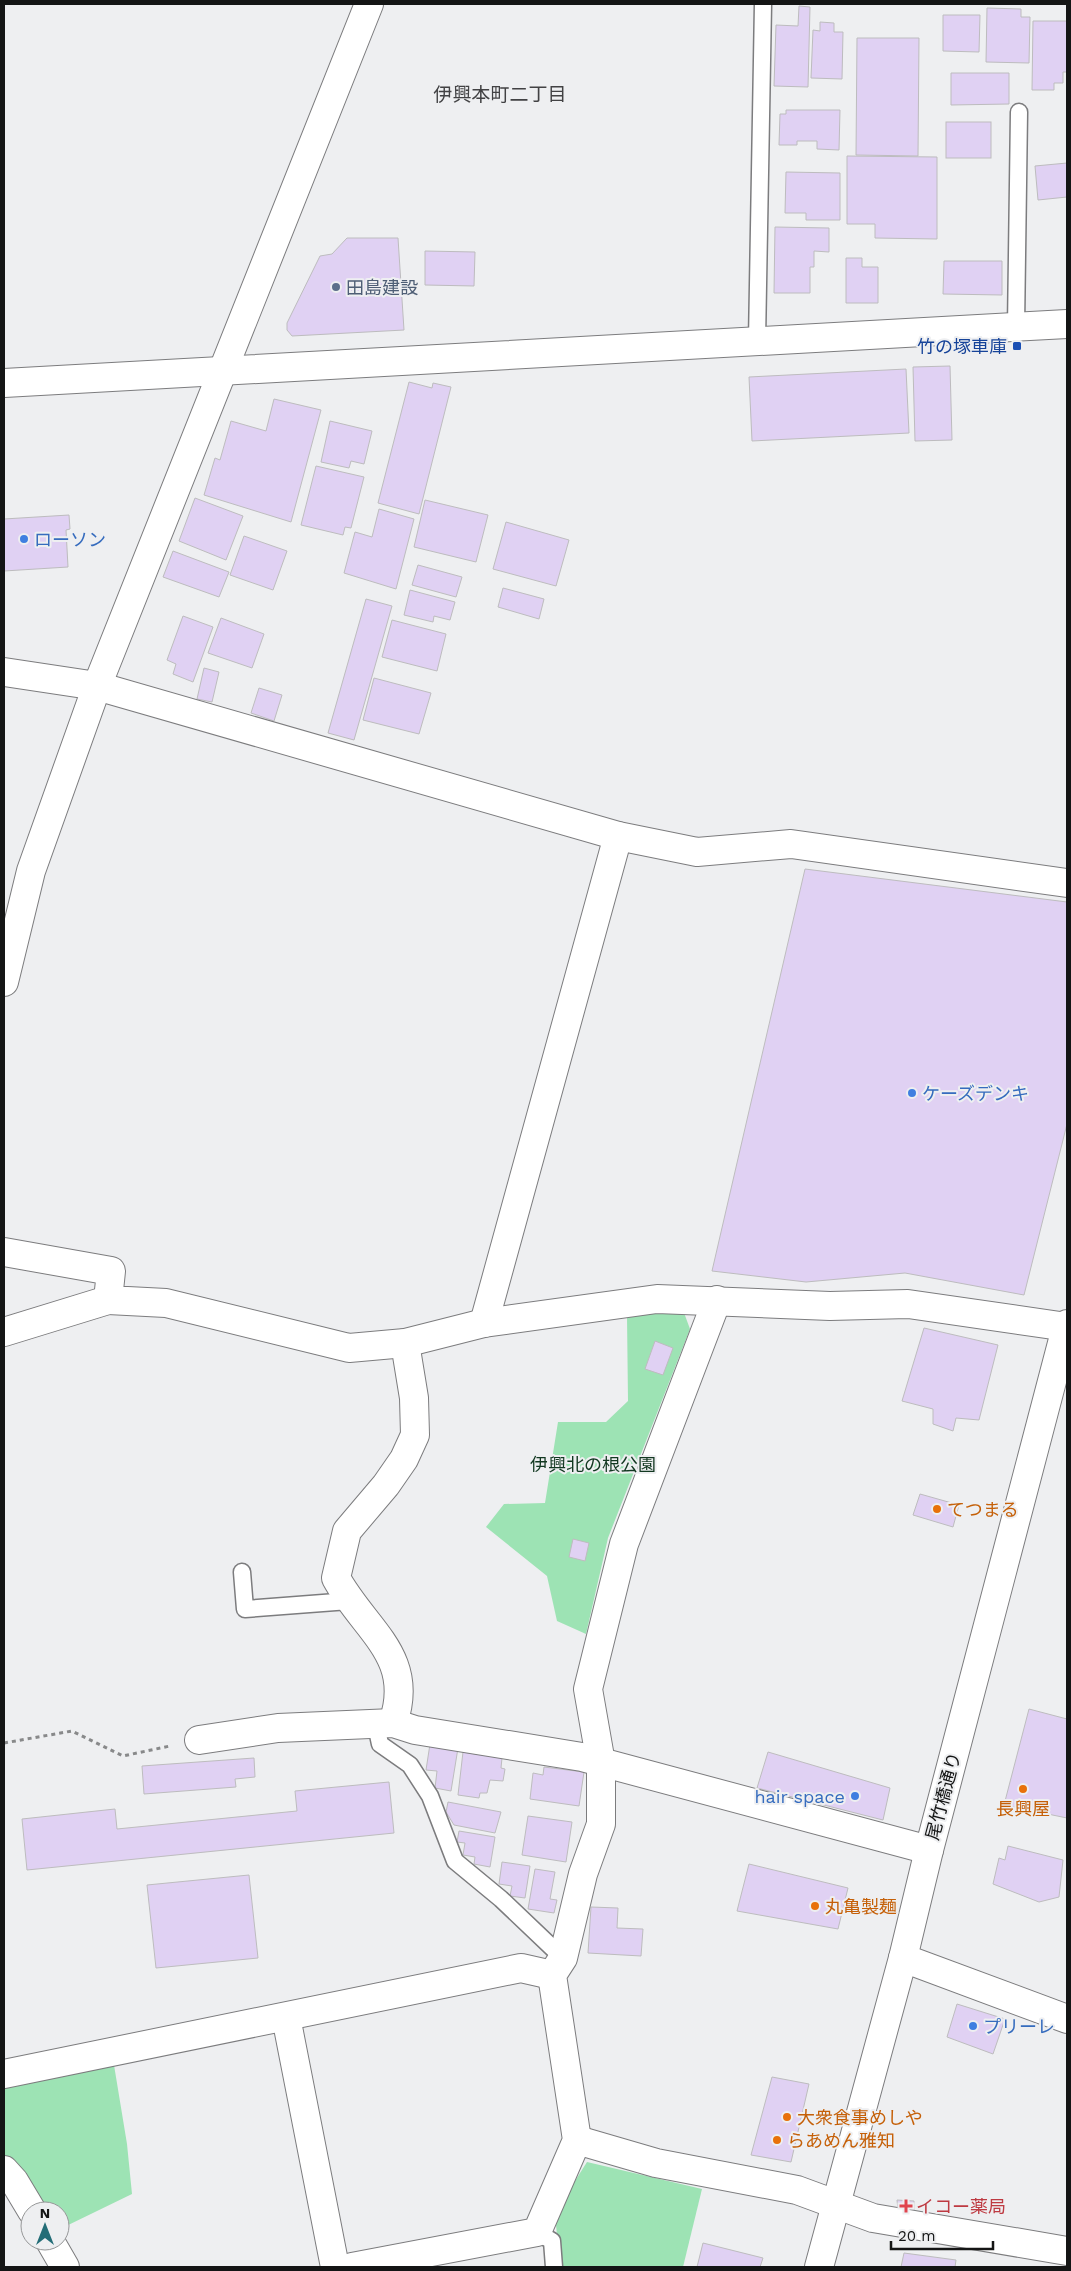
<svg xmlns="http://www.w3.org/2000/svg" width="1071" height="2271" font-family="'Work Sans','Noto Sans JP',sans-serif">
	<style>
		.green { fill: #9de3b4 }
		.building { fill: #e0d1f3; stroke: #bdbcbe }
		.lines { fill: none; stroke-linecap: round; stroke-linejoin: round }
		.service-casing { stroke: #7c7c7e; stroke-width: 19 }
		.minor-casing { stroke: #7c7c7e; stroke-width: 30 }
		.tertiary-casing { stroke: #7c7c7e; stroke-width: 30 }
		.secondary-casing { stroke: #7c7c7e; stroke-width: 30 }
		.path { stroke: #88898a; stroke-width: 3; stroke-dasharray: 4 4; stroke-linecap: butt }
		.service { stroke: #fff; stroke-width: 16 }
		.minor { stroke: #fff; stroke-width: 28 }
		.tertiary { stroke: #fff; stroke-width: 28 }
		.secondary { stroke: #fff; stroke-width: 28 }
		.service-dot { fill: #5c6f8a; stroke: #eeeff1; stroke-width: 2 }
		.transit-dot { fill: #1a4fb4; stroke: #eeeff1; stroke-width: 2 }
		.shop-dot { fill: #3f7fe0; stroke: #eeeff1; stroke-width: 2 }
		.food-dot { fill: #e8710a; stroke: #eeeff1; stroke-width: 2 }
		.health-dot { fill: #e0444e; stroke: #eeeff1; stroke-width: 2 }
		.labels { text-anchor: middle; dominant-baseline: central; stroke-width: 4; stroke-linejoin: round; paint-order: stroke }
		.service-label { font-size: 18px; fill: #4e5e75; stroke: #eeeff1; text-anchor: start }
		.transit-label { font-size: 18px; fill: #164399; stroke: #eeeff1; text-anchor: end }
		.shop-label { font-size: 18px; fill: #366cbe; stroke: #eeeff1; text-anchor: start }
		.park-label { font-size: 18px; fill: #123821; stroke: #eeeff1 }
		.food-label { font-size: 18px; fill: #c56008; stroke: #eeeff1; text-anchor: start }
		.street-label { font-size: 18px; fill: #141515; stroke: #eeeff1 }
		.health-label { font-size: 18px; fill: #be3a42; stroke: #eeeff1; text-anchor: start }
		.neighbourhood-label { font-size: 19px; fill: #424244; stroke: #eeeff1 }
	</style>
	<rect width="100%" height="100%" fill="#eeeff1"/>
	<g class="green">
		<path d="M683 1310 690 1329 608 1538 586 1634 557 1621 547 1576 486 1527 504 1504 545 1503 558 1422H606L628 1401 627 1316Z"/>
		<path d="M114 2065 127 2144 132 2194 60 2229V2211H45L4 2159V2088Z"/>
		<path d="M587 2162 702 2189 683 2267H560L556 2225 561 2203Z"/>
	</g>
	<g class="building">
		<path d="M799 6 810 7 808 87 774 86 776 25 798 26Z"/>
		<path d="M987 8 1021 9V17H1030L1029 63 986 62Z"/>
		<path d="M943 15H980L979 52 943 51Z"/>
		<path d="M1033 21H1067V72H1063V83H1054V90H1032Z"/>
		<path d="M820 22 834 23V32H843L842 79 811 78 813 30 820 31Z"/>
		<path d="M857 38H919L918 156 856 155Z"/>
		<path d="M951 73H1009V104L951 105Z"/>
		<path d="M786 110H840L839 150 817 149V141H797V145H779L780 114H786Z"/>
		<rect x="946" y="122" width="45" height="36"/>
		<path d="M847 156 937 157V239L875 238V224H847Z"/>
		<path d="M1067 163V197L1038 200 1035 166Z"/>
		<path d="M786 172 840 173V220H806V213H785Z"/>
		<path d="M775 227 829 228V252L814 251V267H810V293H774Z"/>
		<path d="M347 238H398L404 330 292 336 287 330V323L320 256 332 254Z"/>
		<path d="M425 251 475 252 474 286 425 285Z"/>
		<path d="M846 258H862V267H878V303H846Z"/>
		<path d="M944 261H1002V295L943 294Z"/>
		<path d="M950 366 952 440 915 441 913 367Z"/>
		<path d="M906 369 909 433 752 441 749 377Z"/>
		<path d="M409 382 432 388 433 383 451 387 419 514 378 503Z"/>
		<path d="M274 399 321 410 291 522 204 495 215 458 220 460 231 421 266 431Z"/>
		<path d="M330 421 372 431 364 464 351 461 349 468 321 462Z"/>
		<path d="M316 466 364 477 351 528 345 527 343 535 301 525Z"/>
		<path d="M195 498 243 516 226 560 179 541Z"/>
		<path d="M425 500 488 515 476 562 414 547Z"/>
		<path d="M379 509 414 519 396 589 344 573 355 532 372 537Z"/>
		<path d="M69 515 70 529 66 530 68 567 4 571V519Z"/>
		<path d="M506 522 569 540 556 586 493 569Z"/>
		<path d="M244 536 287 551 273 590 230 575Z"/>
		<path d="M173 551 229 572 219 597 163 577Z"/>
		<path d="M418 565 462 577 456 597 412 585Z"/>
		<path d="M503 588 544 599 539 619 498 607Z"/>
		<path d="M410 590 455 602 450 620 434 616 433 622 404 615Z"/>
		<path d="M366 599 392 606 354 740 328 733Z"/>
		<path d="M183 616 213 627 193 682 173 674 176 664 167 660Z"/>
		<path d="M221 618 264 634 252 668 208 653Z"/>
		<path d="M392 620 446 634 437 671 382 657Z"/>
		<path d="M204 668 219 672 212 702 197 699Z"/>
		<path d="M374 678 431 693 419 734 363 720Z"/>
		<path d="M259 688 282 695 274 721 251 713Z"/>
		<path d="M805 869 1067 902V1124L1024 1295 905 1273 806 1282 712 1271Z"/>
		<path d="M924 1328 998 1345 979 1420 956 1418 953 1431 933 1424V1409L902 1401Z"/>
		<path d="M655 1341 673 1348 663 1375 645 1369Z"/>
		<path d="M920 1494 959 1505 953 1527 913 1515Z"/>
		<path d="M573 1539 589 1543 585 1561 569 1557Z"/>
		<path d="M1029 1709 1067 1719V1818L1004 1805Z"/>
		<path d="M430 1744 458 1748 451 1791 435 1788 437 1771 426 1770Z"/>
		<path d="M463 1752 502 1758 501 1768 505 1769 503 1781 490 1780 487 1793H480L479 1798 458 1795Z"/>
		<path d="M768 1752 890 1788 883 1820 757 1788Z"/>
		<path d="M254 1758 255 1777 235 1779 236 1787 144 1794 142 1766Z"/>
		<path d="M544 1767 584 1772 579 1806 530 1799 533 1773 543 1775Z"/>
		<path d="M389 1782 394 1833 27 1870 22 1819 115 1809 117 1829 297 1811 295 1791Z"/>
		<path d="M448 1802 501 1812 495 1833 454 1825 446 1812Z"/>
		<path d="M528 1816 572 1822 566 1862 522 1855Z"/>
		<path d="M459 1831 495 1837 490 1867 474 1864 475 1857 463 1855 465 1843 457 1842Z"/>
		<path d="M1008 1846 1063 1860 1059 1897 1039 1902 993 1884 999 1858 1005 1860Z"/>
		<path d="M502 1862 530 1866 525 1898 510 1896 512 1886 499 1884Z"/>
		<path d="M749 1864 848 1888 838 1929 737 1911Z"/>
		<path d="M535 1869 555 1872 550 1899 557 1900 554 1913 528 1909Z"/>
		<path d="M249 1875 258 1958 156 1968 147 1885Z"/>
		<path d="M591 1907 618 1908 617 1928 643 1929 641 1956 588 1953Z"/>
		<path d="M957 2004 1005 2019 993 2054 947 2037Z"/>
		<path d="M772 2077 809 2084 791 2162 751 2155Z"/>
		<path d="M897 2200 914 2201V2210H898Z"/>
		<path d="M703 2243 763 2258 760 2267H697Z"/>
		<path d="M904 2253 956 2260 955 2267H901Z"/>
	</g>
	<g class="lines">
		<g class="service-casing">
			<g id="service">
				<path d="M1016 327 1019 112"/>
				<path d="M757 341 763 4"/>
				<path d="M242 1572 245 1609 349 1601"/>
				<path d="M376 1725 380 1744 410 1765 430 1796 455 1861 501 1899 563 1958"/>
				<path d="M537 2232 552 2241 554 2267"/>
			</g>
		</g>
		<g class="minor-casing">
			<g id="minor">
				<path d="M4 672 97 686 618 836 697 852 791 844 1067 883"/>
				<path d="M4 982 31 871 97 686 369 4"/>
				<path d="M4 1252 111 1271 108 1300 166 1303 349 1348 405 1343 484 1323 657 1299 830 1306 908 1304 1067 1327"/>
				<path d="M484 1323 618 836"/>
				<path d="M4 1332 108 1300"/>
				<path d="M393 1723C416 1656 365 1631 336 1578L347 1531 386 1485 404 1459 415 1435 414 1398 405 1343"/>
				<path d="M199 1740 278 1728 393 1723 415 1730 582 1757 929 1850"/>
				<path d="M903 1958 1067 2019"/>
				<path d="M286 2017 335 2267"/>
				<path d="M4 2074 521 1968 552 1975"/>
				<path d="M577 2140 656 2163 797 2190 873 2218 1067 2251"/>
				<path d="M4 2170 14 2181 32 2211"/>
				<path d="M50 2241 65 2267"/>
				<path d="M352 2267 537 2232 577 2140 552 1975 563 1958 583 1874 601 1824V1763L588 1689 624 1544 717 1300"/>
			</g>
		</g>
		<g class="tertiary-casing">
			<path id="tertiary" d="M4 383 1067 324"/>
		</g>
		<g class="secondary-casing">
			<path id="secondary" d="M819 2267 903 1958 929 1850 1067 1324"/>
		</g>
		<path class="path" d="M4 1743 72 1731 123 1756 170 1746"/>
		<use href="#service" class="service"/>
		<use href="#minor" class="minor"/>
		<use href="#tertiary" class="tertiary"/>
		<use href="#secondary" class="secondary"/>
	</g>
	<circle class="service-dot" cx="336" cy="287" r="5"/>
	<rect class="transit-dot" x="1012" y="341" width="10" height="10" rx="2.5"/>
	<g class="shop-dot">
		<circle cx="24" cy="539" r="5"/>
		<circle cx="912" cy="1093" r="5"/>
		<circle cx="855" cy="1796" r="5"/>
		<circle cx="973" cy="2026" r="5"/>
	</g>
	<g class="food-dot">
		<circle cx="937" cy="1509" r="5"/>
		<circle cx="1023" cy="1789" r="5"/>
		<circle cx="815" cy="1906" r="5"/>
		<circle cx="787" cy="2117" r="5"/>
		<circle cx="777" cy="2140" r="5"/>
	</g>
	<path class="health-dot" d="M903.5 2198.5h5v5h5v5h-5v5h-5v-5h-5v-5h5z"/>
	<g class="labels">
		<g class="service-label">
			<text x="346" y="287">田島建設</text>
		</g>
		<g class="transit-label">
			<text x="1007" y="346">竹の塚車庫</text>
		</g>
		<g class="shop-label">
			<text x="34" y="539">ローソン</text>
			<text x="922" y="1093">ケーズデンキ</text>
			<text x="845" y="1796" text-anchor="end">hair space</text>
			<text x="983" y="2026">プリーレ</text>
		</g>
		<g class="park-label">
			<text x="593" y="1464">伊興北の根公園</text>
		</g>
		<g class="food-label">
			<text x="947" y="1509">てつまる</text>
			<text x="1023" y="1808" text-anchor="middle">長興屋</text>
			<text x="825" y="1906">丸亀製麺</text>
			<text x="797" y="2117">大衆食事めしや</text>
			<text x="787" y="2140">らあめん雅知</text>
		</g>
		<g class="street-label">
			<text transform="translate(943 1796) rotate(-75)">尾竹橋通り</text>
		</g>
		<g class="health-label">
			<text x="916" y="2206">イコー薬局</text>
		</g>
		<g class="neighbourhood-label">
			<text x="500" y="94">伊興本町二丁目</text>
		</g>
	</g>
	<rect width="1071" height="2271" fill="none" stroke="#141515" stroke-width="10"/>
	<g transform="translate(45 2226)"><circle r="24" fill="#eeeff1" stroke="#979899"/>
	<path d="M0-4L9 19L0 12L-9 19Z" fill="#236d77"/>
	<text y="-8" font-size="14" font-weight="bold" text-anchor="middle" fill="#141515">N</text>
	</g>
	<path d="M891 2241v8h102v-8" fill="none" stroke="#141515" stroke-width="2.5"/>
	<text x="898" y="2241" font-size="15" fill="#141515" stroke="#eeeff1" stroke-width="4" paint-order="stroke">20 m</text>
</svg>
